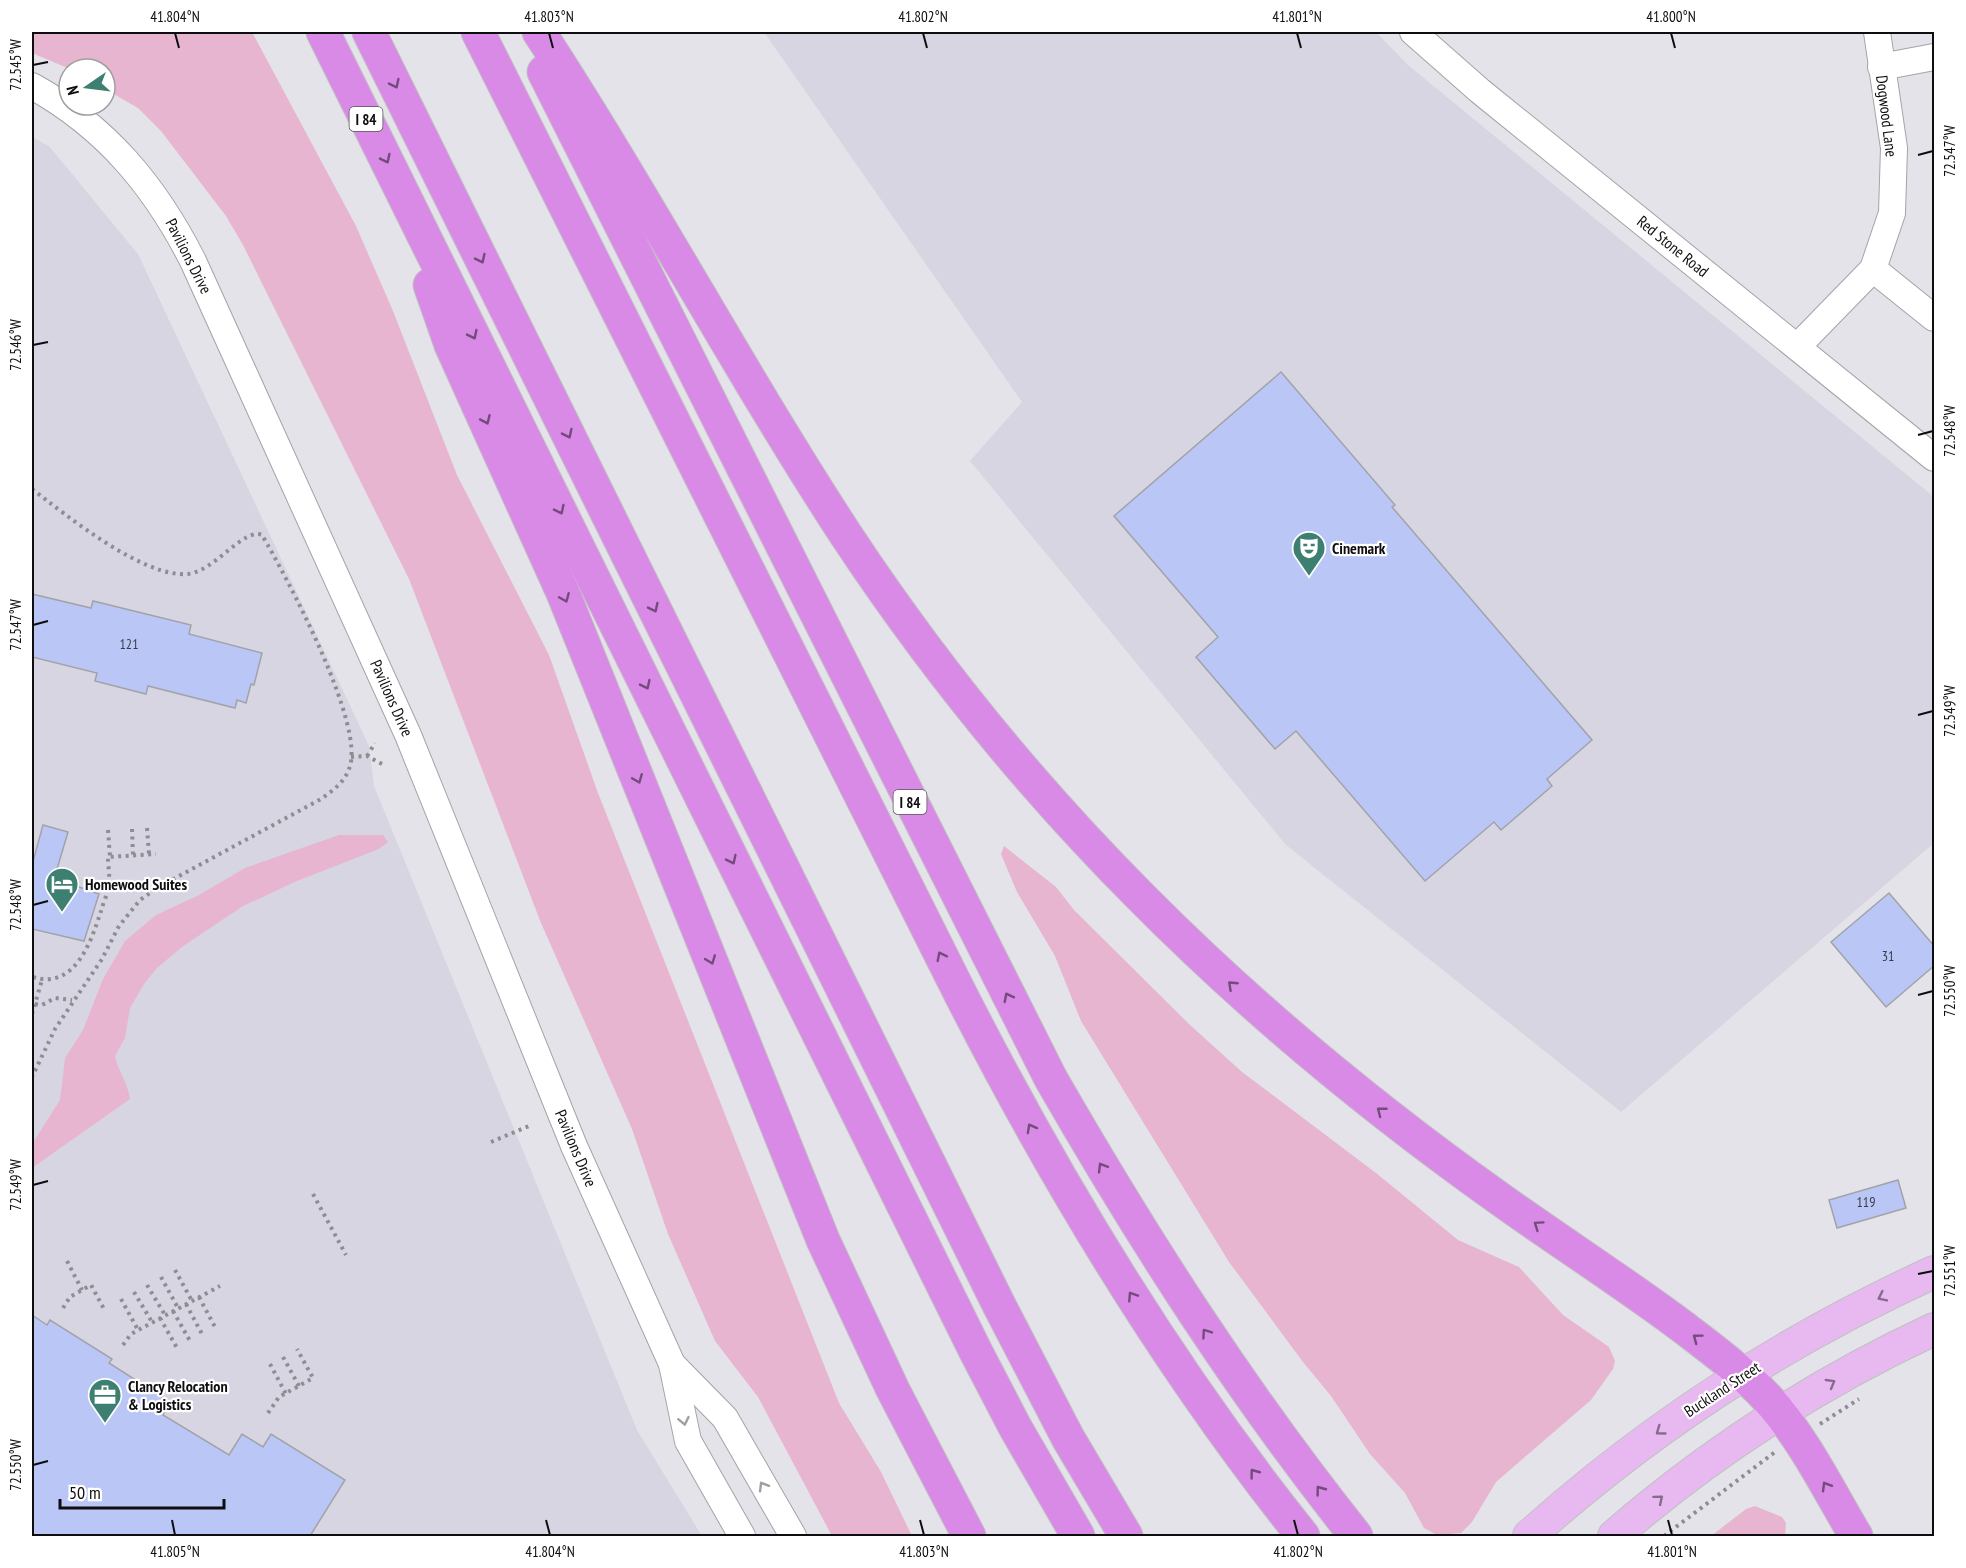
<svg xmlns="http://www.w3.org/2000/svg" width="1966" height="1568" font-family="'PT Sans Narrow',sans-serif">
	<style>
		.built { fill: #d8d5e2 }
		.green { fill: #e7b5d0 }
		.building { fill: #bac7f6; stroke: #a1a3a8; stroke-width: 1.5 }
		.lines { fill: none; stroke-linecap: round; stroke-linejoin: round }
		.minor-casing { stroke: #a4a3a8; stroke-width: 28 }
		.major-casing { stroke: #c0c0c1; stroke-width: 34 }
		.highway-casing { stroke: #c0c0c1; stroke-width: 35 }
		.path { stroke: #8e8d91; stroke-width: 4; stroke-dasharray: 3 4.5; stroke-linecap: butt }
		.minor { stroke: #fff; stroke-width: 26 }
		.major { stroke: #e8b9f1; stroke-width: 32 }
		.highway { stroke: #d98ae7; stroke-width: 33 }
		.oneway { stroke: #744c7c }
		.oneway2 { stroke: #866c8c }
		.oneway3 { stroke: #9f9f9f }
		.ticks { fill: none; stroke: #0e0e10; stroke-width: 2 }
		.labels { text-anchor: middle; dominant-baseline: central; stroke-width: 4.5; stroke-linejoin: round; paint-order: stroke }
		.number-label { font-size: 14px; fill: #393c4a }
		.shield { fill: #fff; stroke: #565658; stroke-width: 1.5 }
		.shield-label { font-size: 15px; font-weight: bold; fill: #0e0e10 }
		.street-label { font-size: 16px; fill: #0e0e10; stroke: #fff }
		.poi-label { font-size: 16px; font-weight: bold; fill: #0e0e10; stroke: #fff; text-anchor: start }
		.neatline { fill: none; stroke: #0e0e10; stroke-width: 2 }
		.ticks-label { font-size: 15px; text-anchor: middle; fill: #0e0e10 }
	</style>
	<rect width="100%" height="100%" fill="#e4e3e9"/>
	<g class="built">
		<path d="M764 32H1376L1408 65 1934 497V843L1621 1112 1286 845 970 461 1022 402Z"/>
		<path d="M32 137 49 146 138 254 369 746 374 786 637 1430 702 1536H32Z"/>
	</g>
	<g class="green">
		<path d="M32 32H252L356 226 393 311 457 475 549 655 598 793 839 1403 881 1472 912 1536H832L758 1397 715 1341 668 1234 632 1129 541 923 409 579 243 245 226 216 161 131 138 108 105 89V69H70L32 53Z"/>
		<path d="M339 835H383L388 842 379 849 297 881 243 906 182 947 157 968 144 984 130 1008 125 1038 115 1056C118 1071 128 1083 130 1099L32 1168V1144L60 1100 65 1058 83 1030 103 979 125 941 156 915 197 896 245 868Z"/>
		<path d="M1004 846 1056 887 1074 910 1189 1024 1242 1072 1376 1173 1458 1240 1519 1267 1563 1315 1609 1347 1615 1361 1613 1369 1591 1400 1496 1482 1472 1522 1461 1533 1437 1535 1424 1528 1405 1493 1370 1454 1331 1396 1303 1362 1229 1262 1081 1021 1055 956 1017 892 1001 854Z"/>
		<path d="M1755 1506 1782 1517 1786 1523 1785 1536H1711L1746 1509Z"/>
	</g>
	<g class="building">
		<path d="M1281 372 1395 505 1392 507 1592 740 1547 779 1552 786 1501 830 1494 822 1425 881 1296 731 1275 749 1196 657 1218 637 1114 516Z"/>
		<path d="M32 594 91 608 93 601 191 625 189 634 262 653 254 685 251 684 246 703 237 700 235 708 148 686 146 694 95 681 97 673 32 657Z"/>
		<path d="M43 825 68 832 57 869 60 870 59 875 77 881 76 886 99 894 84 941 32 929V865Z"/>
		<path d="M1889 893 1935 947V965L1886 1007 1831 942Z"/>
		<path d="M1898 1180 1906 1208 1837 1228 1829 1200Z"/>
		<path d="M32 1315 47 1325 50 1320 112 1359 109 1363 170 1402 163 1415 229 1455 242 1434 263 1447 271 1434 345 1480 310 1536H32Z"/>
	</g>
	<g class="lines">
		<g class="minor-casing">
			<g id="minor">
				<path d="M1413 32 1480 91 1934 458"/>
				<path d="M1881 67 1934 57"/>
				<path d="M32 86C106 127 155 186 193 261L408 735 574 1146 672 1364 688 1441 742 1536"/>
				<path d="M1873 269 1934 318"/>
				<path d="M1797 347 1873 269 1892 213 1894 148 1877 32"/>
				<path d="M672 1364 725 1418 793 1536"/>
			</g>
		</g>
		<g class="major-casing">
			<g id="major">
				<path d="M1529 1536C1649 1428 1787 1339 1934 1272"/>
				<path d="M1614 1536C1711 1452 1818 1383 1934 1329"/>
			</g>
		</g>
		<g class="highway-casing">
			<g id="highway">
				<path d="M323 32 976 1352 1015 1427 1078 1536"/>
				<path d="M369 32 999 1305 1068 1438 1126 1536"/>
				<path d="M478 32 961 995C1058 1185 1169 1369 1303 1536"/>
				<path d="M539 32C646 196 739 371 846 535 932 665 1032 788 1142 898 1252 1009 1372 1108 1500 1199 1560 1242 1623 1282 1683 1327 1713 1350 1743 1372 1768 1399 1804 1439 1829 1491 1856 1536"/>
				<path d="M544 72 1051 1079C1143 1239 1241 1392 1356 1536"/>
				<path d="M430 285 451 345 563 593 823 1240 893 1390 969 1536"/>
			</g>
		</g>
		<g class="path">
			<path d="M32 489C66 515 143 578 188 574 215 571 244 527 262 535 286 576 367 727 349 769 344 783 332 791 321 799L157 888 140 900 119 926 102 959 55 1029 32 1077"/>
			<path d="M367 756 375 743"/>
			<path d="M351 757 367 756 384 765"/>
			<path d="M147 828 149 854"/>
			<path d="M132 829 133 855"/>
			<path d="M108 830 110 857"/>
			<path d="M33 977C75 990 91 942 101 911 103 903 108 893 109 885 110 876 108 866 108 857L156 854"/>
			<path d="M35 1004 42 1005 55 998 72 1000"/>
			<path d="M32 1014 42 980"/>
			<path d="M491 1142 529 1126"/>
			<path d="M313 1194 346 1255"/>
			<path d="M67 1261 82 1290"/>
			<path d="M175 1270 192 1301"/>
			<path d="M161 1277 178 1308"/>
			<path d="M147 1285 165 1315"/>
			<path d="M134 1292 152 1322"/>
			<path d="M199 1297 215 1327"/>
			<path d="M121 1299 138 1330"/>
			<path d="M186 1304 202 1334"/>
			<path d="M63 1308 70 1297 91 1285 104 1309"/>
			<path d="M173 1311 190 1341"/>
			<path d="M160 1318 177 1348"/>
			<path d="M123 1345 131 1334 220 1286"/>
			<path d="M283 1357 299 1386"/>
			<path d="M270 1364 286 1394"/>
			<path d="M268 1413 279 1397 313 1378 297 1349"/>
			<path d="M1820 1424 1859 1399"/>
			<path d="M1664 1536 1775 1452"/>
		</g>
		<use href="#minor" class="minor"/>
		<use href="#major" class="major"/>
		<use href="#highway" class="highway"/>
	</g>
	<defs><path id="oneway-chevron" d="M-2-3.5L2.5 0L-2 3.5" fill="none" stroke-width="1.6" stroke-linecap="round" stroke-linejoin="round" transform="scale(1.5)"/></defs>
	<g class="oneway">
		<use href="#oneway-chevron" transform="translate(395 84) rotate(64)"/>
		<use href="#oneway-chevron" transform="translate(386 159) rotate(64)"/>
		<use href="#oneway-chevron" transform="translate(481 259) rotate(64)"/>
		<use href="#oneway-chevron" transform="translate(473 335) rotate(64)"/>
		<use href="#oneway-chevron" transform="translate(486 420) rotate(66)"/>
		<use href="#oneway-chevron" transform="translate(568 434) rotate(64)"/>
		<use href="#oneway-chevron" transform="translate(560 510) rotate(64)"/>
		<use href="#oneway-chevron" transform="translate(565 598) rotate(67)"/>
		<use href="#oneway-chevron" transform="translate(654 608) rotate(64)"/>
		<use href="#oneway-chevron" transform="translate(646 685) rotate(64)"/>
		<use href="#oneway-chevron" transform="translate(638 779) rotate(68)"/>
		<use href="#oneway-chevron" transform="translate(732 860) rotate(64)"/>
		<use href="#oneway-chevron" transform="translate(941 956) rotate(-117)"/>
		<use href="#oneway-chevron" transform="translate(711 960) rotate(69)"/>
		<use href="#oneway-chevron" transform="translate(1232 985) rotate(-137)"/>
		<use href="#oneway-chevron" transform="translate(1008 997) rotate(-117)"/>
		<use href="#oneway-chevron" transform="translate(1381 1111) rotate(-142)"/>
		<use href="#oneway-chevron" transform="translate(1031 1128) rotate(-119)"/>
		<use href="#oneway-chevron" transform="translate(1102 1167) rotate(-121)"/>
		<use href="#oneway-chevron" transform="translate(1538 1225) rotate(-145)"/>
		<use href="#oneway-chevron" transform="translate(1132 1296) rotate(-123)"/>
		<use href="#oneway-chevron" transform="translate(1206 1333) rotate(-125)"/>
		<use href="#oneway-chevron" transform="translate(1697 1338) rotate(-143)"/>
		<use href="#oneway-chevron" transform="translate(1254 1473) rotate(-127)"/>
		<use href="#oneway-chevron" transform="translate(1826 1486) rotate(-121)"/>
		<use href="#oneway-chevron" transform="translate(1320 1490) rotate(-127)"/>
	</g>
	<g class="oneway2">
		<use href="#oneway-chevron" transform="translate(1882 1297) rotate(154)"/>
		<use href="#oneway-chevron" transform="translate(1831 1383) rotate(-30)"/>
		<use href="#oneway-chevron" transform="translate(1660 1431) rotate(144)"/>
		<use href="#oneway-chevron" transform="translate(1659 1499) rotate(-40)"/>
	</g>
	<g class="oneway3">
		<use href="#oneway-chevron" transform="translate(684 1421) rotate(78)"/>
		<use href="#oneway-chevron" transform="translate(763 1486) rotate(-121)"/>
	</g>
	<path class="ticks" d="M175 33 179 48M549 33 553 48M923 33 927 48M1297 33 1301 48M1671 33 1675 48M33 65 48 62M1918 155 1933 151M33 345 48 342M1918 435 1933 431M33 625 48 621M1918 715 1933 711M33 905 48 901M1918 995 1933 991M33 1185 48 1181M1918 1274 1933 1271M33 1465 48 1461M172 1520 175 1535M546 1520 550 1535M920 1520 924 1535M1294 1520 1298 1535M1668 1520 1672 1535"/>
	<defs>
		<g id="theatre-pin" transform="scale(1.725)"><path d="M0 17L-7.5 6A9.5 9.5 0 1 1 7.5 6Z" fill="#3d7f70" stroke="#fff"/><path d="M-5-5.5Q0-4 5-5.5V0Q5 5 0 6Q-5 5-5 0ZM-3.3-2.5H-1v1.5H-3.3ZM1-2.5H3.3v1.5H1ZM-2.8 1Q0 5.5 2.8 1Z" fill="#fff"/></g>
		<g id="hotel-pin" transform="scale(1.725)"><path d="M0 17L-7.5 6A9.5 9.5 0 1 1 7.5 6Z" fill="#3d7f70" stroke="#fff"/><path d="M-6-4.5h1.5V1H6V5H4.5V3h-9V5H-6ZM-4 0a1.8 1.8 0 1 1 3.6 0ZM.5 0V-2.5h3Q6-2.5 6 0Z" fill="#fff"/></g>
		<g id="office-pin" transform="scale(1.725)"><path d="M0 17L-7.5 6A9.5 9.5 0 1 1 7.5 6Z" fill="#3d7f70" stroke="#fff"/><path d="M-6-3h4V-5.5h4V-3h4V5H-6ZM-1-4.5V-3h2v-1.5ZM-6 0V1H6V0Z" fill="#fff"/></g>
	</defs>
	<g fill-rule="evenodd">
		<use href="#theatre-pin" x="1309" y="548"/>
		<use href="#hotel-pin" x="62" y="884"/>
		<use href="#office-pin" x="105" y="1395"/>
	</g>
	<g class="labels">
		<g class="number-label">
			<text x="129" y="644">121</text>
			<text x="1888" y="956">31</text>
			<text x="1866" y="1202">119</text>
		</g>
		<g class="shield">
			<rect x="349.5" y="107" width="33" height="24" rx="4.5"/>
			<rect x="893.5" y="790" width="33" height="24" rx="4.5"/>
		</g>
		<g class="shield-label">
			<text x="366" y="119">I 84</text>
			<text x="910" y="802">I 84</text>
		</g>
		<g class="street-label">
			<text transform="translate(1887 116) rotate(83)">Dogwood Lane</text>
			<text transform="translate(1673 246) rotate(39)">Red Stone Road</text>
			<text transform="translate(189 256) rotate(63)">Pavilions Drive</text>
			<text transform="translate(392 698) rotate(66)">Pavilions Drive</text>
			<text transform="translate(576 1148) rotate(67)">Pavilions Drive</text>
			<text transform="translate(1722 1389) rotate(-33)">Buckland Street</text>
		</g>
		<g class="poi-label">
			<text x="1332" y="548">Cinemark</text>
			<text x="85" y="884">Homewood Suites</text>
			<text x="128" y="1386">Clancy Relocation<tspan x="128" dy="18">&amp; Logistics</tspan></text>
		</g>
	</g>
	<rect width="1966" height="1568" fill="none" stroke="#ffffff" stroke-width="66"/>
	<g transform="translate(87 87) rotate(256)"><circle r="28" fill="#ffffff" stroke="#9f9f9f" stroke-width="1.5"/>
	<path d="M0-4.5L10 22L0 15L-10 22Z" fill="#3d7f70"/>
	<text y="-9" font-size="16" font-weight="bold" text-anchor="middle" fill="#0e0e10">N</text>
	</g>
	<path d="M60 1499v9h164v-9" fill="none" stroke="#0e0e10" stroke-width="3"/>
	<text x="69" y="1499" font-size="18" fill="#0e0e10" stroke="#ffffff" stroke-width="4.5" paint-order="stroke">50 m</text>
	<rect x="33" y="33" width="1900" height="1502" class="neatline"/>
	<g class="ticks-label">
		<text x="175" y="22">41.804°N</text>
		<text x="549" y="22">41.803°N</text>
		<text x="923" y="22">41.802°N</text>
		<text x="1297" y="22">41.801°N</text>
		<text x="1671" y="22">41.800°N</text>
		<text transform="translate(16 65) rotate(-90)" y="5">72.545°W</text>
		<text transform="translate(1950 151) rotate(-90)" y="5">72.547°W</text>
		<text transform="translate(16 345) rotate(-90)" y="5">72.546°W</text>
		<text transform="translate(1950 431) rotate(-90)" y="5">72.548°W</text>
		<text transform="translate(16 625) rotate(-90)" y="5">72.547°W</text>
		<text transform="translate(1950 711) rotate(-90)" y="5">72.549°W</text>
		<text transform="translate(16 905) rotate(-90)" y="5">72.548°W</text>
		<text transform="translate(1950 991) rotate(-90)" y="5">72.550°W</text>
		<text transform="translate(16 1185) rotate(-90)" y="5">72.549°W</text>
		<text transform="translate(1950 1271) rotate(-90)" y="5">72.551°W</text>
		<text transform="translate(16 1465) rotate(-90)" y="5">72.550°W</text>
		<text x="175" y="1557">41.805°N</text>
		<text x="550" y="1557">41.804°N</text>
		<text x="924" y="1557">41.803°N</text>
		<text x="1298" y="1557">41.802°N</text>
		<text x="1672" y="1557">41.801°N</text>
	</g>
</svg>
